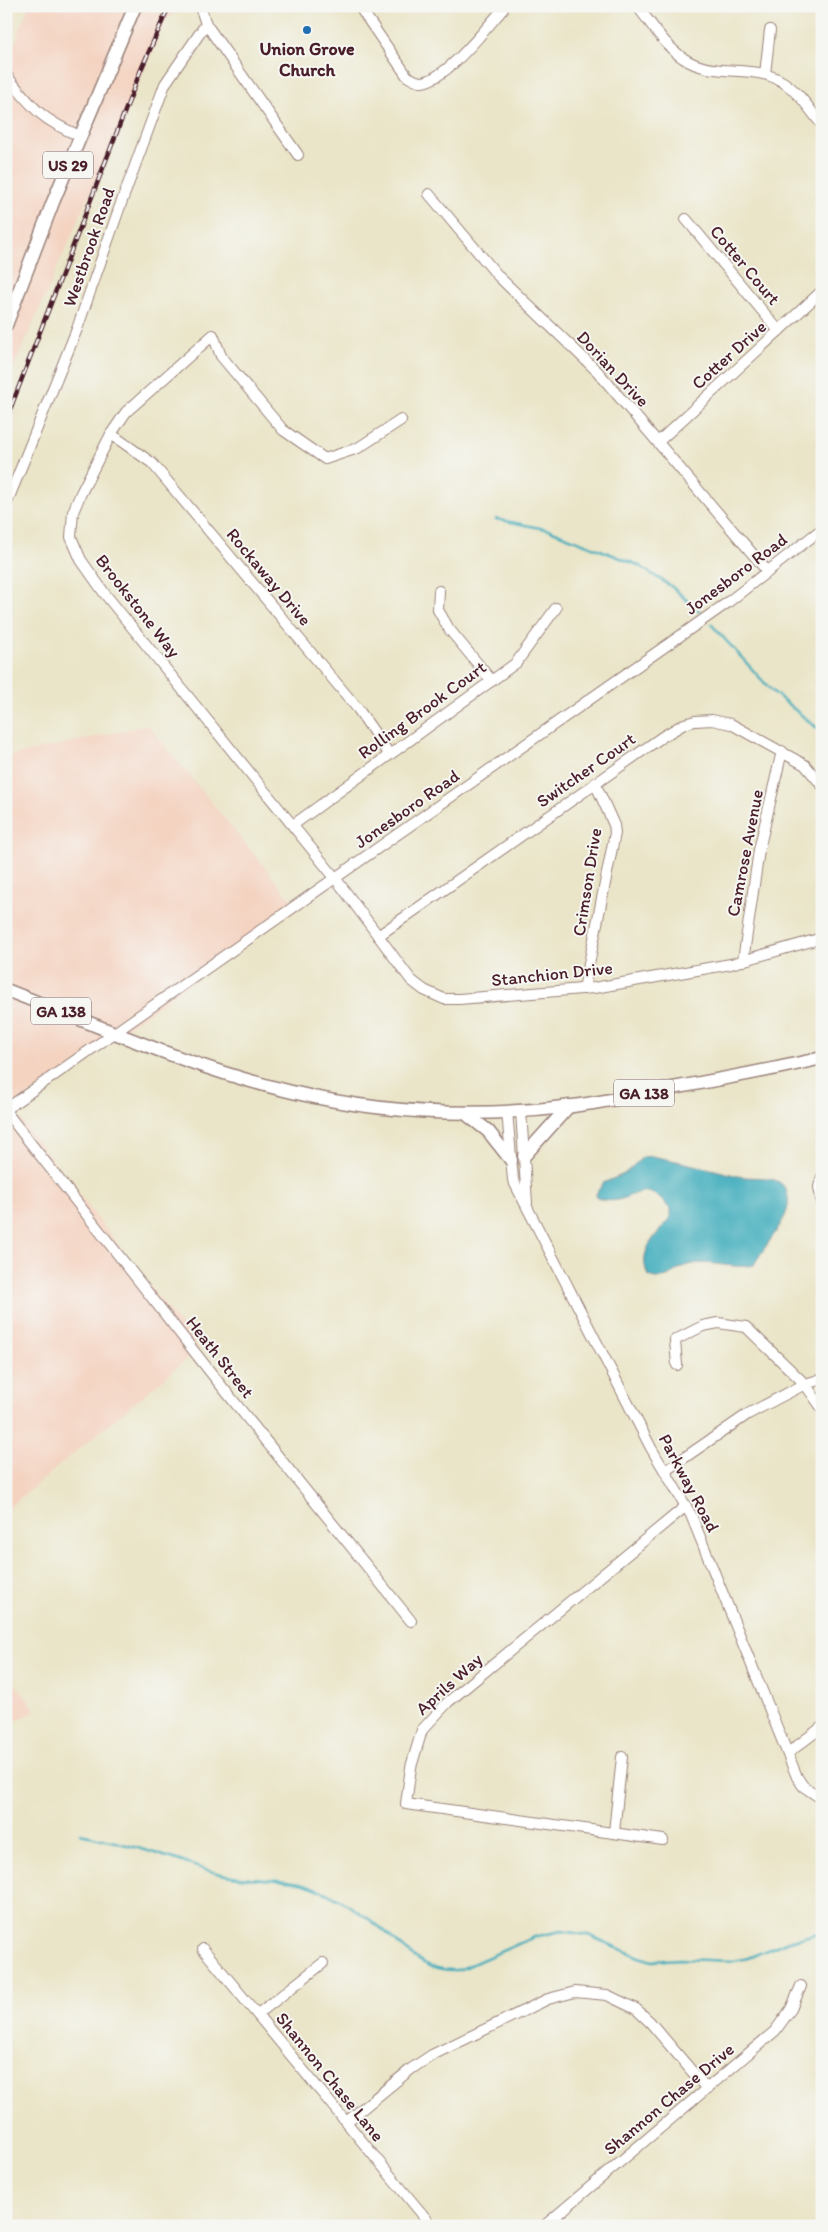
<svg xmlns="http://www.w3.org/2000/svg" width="828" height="2232" font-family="Itim,sans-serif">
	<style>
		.built { fill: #f4d3c1 }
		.water { fill: #3eacbc; stroke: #446674 }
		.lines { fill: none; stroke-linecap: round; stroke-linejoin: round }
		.stream { stroke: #3eacbc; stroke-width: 2.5 }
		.minor-casing { stroke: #9a827a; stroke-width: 12 }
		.major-casing { stroke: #9a827a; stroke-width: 15 }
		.minor { stroke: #fff; stroke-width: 10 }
		.major { stroke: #fff; stroke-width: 12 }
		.rail-casing { stroke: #4a1f2b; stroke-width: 4.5 }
		.rail { stroke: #f6f6f2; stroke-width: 2.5; stroke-dasharray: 8; stroke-linecap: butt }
		.poi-dot { fill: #1f6fb2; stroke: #f6f6f2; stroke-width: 2 }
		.labels { text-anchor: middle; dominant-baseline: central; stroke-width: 4; stroke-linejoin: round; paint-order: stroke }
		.shield { fill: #f6f6f2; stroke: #7e6067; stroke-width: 1 }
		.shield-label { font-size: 16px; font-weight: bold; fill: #4a1f2b }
		.poi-label { font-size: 18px; font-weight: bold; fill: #4a1f2b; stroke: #f6f6f2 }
		.street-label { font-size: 18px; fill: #4a1f2b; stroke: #f6f6f2 }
	</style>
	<rect width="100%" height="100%" fill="#f6f6f2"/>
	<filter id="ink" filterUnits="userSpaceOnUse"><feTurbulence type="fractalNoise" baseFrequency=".02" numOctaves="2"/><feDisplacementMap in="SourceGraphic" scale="10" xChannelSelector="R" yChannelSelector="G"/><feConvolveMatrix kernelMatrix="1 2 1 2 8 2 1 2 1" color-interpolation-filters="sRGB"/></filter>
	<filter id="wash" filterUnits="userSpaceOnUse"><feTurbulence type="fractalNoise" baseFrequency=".0096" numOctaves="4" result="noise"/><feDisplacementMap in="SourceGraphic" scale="20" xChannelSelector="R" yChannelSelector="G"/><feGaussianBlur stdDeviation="1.12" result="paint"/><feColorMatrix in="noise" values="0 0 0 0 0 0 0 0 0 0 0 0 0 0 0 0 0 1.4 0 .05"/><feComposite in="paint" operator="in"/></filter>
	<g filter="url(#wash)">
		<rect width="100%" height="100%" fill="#eae5c8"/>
		<g class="built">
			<path d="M29 6H181L165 22 6 385V65Z"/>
			<path d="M148 725 298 908 12 1108 199 1349 6 1510V757Z"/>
			<path d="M6 1671 36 1711 6 1726Z"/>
		</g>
		<path class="water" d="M652 1156C681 1162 709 1168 738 1176 750 1179 767 1175 779 1182 787 1187 789 1197 788 1206 786 1222 763 1248 754 1265 732 1270 710 1259 688 1265 675 1268 664 1285 648 1275 637 1252 655 1236 670 1219V1209C638 1170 632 1211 597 1198L596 1194 603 1183 624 1174 643 1157Z"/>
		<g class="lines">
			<g class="stream">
				<path d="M496 519 550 530 638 565 672 587 700 612"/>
				<path d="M711 624 772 691 822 732"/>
				<path d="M80 1834C108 1840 137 1847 164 1856 185 1862 205 1871 226 1875 260 1882 289 1875 322 1891 341 1900 359 1911 377 1925 406 1947 418 1972 459 1970L534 1937 561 1931 588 1935 639 1957 652 1961 679 1959 734 1961 748 1958 786 1942 822 1932"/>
			</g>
		</g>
	</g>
	<g filter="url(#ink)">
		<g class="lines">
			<g class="minor-casing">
				<g id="minor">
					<path d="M200 6 206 24 298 155"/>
					<path d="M359 6 407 76C412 79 416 82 422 82 447 79 486 28 503 9"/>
					<path d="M637 6C651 23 665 46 683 58 713 79 754 63 783 82 800 93 810 110 822 125"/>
					<path d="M765 74 770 30"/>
					<path d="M6 75C33 108 40 119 80 136"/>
					<path d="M429 194 499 277 598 372 768 572"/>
					<path d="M686 219 779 331"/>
					<path d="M401 420 358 448 325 459 283 430 221 356 213 335 126 412 111 434 81 493 73 512 71 537 81 560 105 594 336 879 411 980 424 990 444 999H459L594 988 731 964 822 938"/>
					<path d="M111 434 152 463 358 709 389 754"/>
					<path d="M658 442 822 291"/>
					<path d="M6 505 77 329 119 209 165 84 206 24"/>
					<path d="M439 591 438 610 449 629 492 681"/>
					<path d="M293 825 516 663 556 608"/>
					<path d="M378 936 662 737 684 724 695 721 712 720 731 724 805 765 822 785"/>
					<path d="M743 961 759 850 782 751"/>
					<path d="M584 989 615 833 614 825 595 783"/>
					<path d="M6 1109 727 603 822 529"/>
					<path d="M507 1111 513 1180 651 1448 691 1515 797 1777 803 1786 822 1799"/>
					<path d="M521 1111 527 1203"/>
					<path d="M6 1112 215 1378 411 1621"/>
					<path d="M822 1177 819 1187 822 1203"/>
					<path d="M677 1365 675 1340 703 1326 718 1323 746 1327 805 1384 822 1408"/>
					<path d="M665 1471 748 1414 805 1384 822 1379"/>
					<path d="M788 1753 822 1727"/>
					<path d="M614 1832 622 1757"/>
					<path d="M663 1840 406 1804 411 1767 422 1730 448 1702 686 1506"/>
					<path d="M203 1949 432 2226"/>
					<path d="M258 2014 323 1963"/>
					<path d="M346 2122 411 2069 432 2055 548 1999 575 1992 607 1995 636 2009 650 2022 707 2089"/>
					<path d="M544 2226 775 2031 791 2009 801 1986"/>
				</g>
			</g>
			<g class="major-casing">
				<g id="major">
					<path d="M6 325 53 202 135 6"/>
					<path d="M6 990C100 1026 194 1069 292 1092 383 1114 480 1118 573 1106 606 1102 640 1094 673 1088 723 1079 772 1070 822 1058"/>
					<path d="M465 1113 488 1131 511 1160"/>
					<path d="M524 1156 569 1106"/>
				</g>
			</g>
			<use href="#minor" class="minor"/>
			<use href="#major" class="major"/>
			<g class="rail-casing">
				<path id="rail" d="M6 420 140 72 169 6"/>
			</g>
			<use href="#rail" class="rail"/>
		</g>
	</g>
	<circle class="poi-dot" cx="307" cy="30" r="5"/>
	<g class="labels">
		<g class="shield">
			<rect x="43" y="151.5" width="50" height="27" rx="4"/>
			<rect x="31" y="997.5" width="60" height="27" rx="4"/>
			<rect x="614" y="1079.5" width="60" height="27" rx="4"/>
		</g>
		<g class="shield-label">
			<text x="68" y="165">US 29</text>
			<text x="61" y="1011">GA 138</text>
			<text x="644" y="1093">GA 138</text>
		</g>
		<g class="poi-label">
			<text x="307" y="49">Union Grove<tspan x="307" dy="21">Church</tspan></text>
		</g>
		<g class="street-label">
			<text transform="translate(89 247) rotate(-71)">Westbrook Road</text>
			<text transform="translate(745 265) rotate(50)">Cotter Court</text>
			<text transform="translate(729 355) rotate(-42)">Cotter Drive</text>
			<text transform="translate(613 369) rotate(47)">Dorian Drive</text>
			<text transform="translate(736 574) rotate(-37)">Jonesboro Road</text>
			<text transform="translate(269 577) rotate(50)">Rockaway Drive</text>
			<text transform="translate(138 606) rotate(52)">Brookstone Way</text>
			<text transform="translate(422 710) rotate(-36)">Rolling Brook Court</text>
			<text transform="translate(586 770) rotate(-35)">Switcher Court</text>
			<text transform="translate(407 809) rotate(-35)">Jonesboro Road</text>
			<text transform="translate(745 853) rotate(-79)">Camrose Avenue</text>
			<text transform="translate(587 882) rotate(-81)">Crimson Drive</text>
			<text transform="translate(552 974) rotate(-6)">Stanchion Drive</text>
			<text transform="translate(220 1357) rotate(52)">Heath Street</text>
			<text transform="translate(689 1483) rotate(62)">Parkway Road</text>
			<text transform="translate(449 1684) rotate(-42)">Aprils Way</text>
			<text transform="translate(330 2077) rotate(51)">Shannon Chase Lane</text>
			<text transform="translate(669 2099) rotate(-40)">Shannon Chase Drive</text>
		</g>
	</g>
	<rect width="828" height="2232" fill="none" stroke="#f6f6f2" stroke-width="25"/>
</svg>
